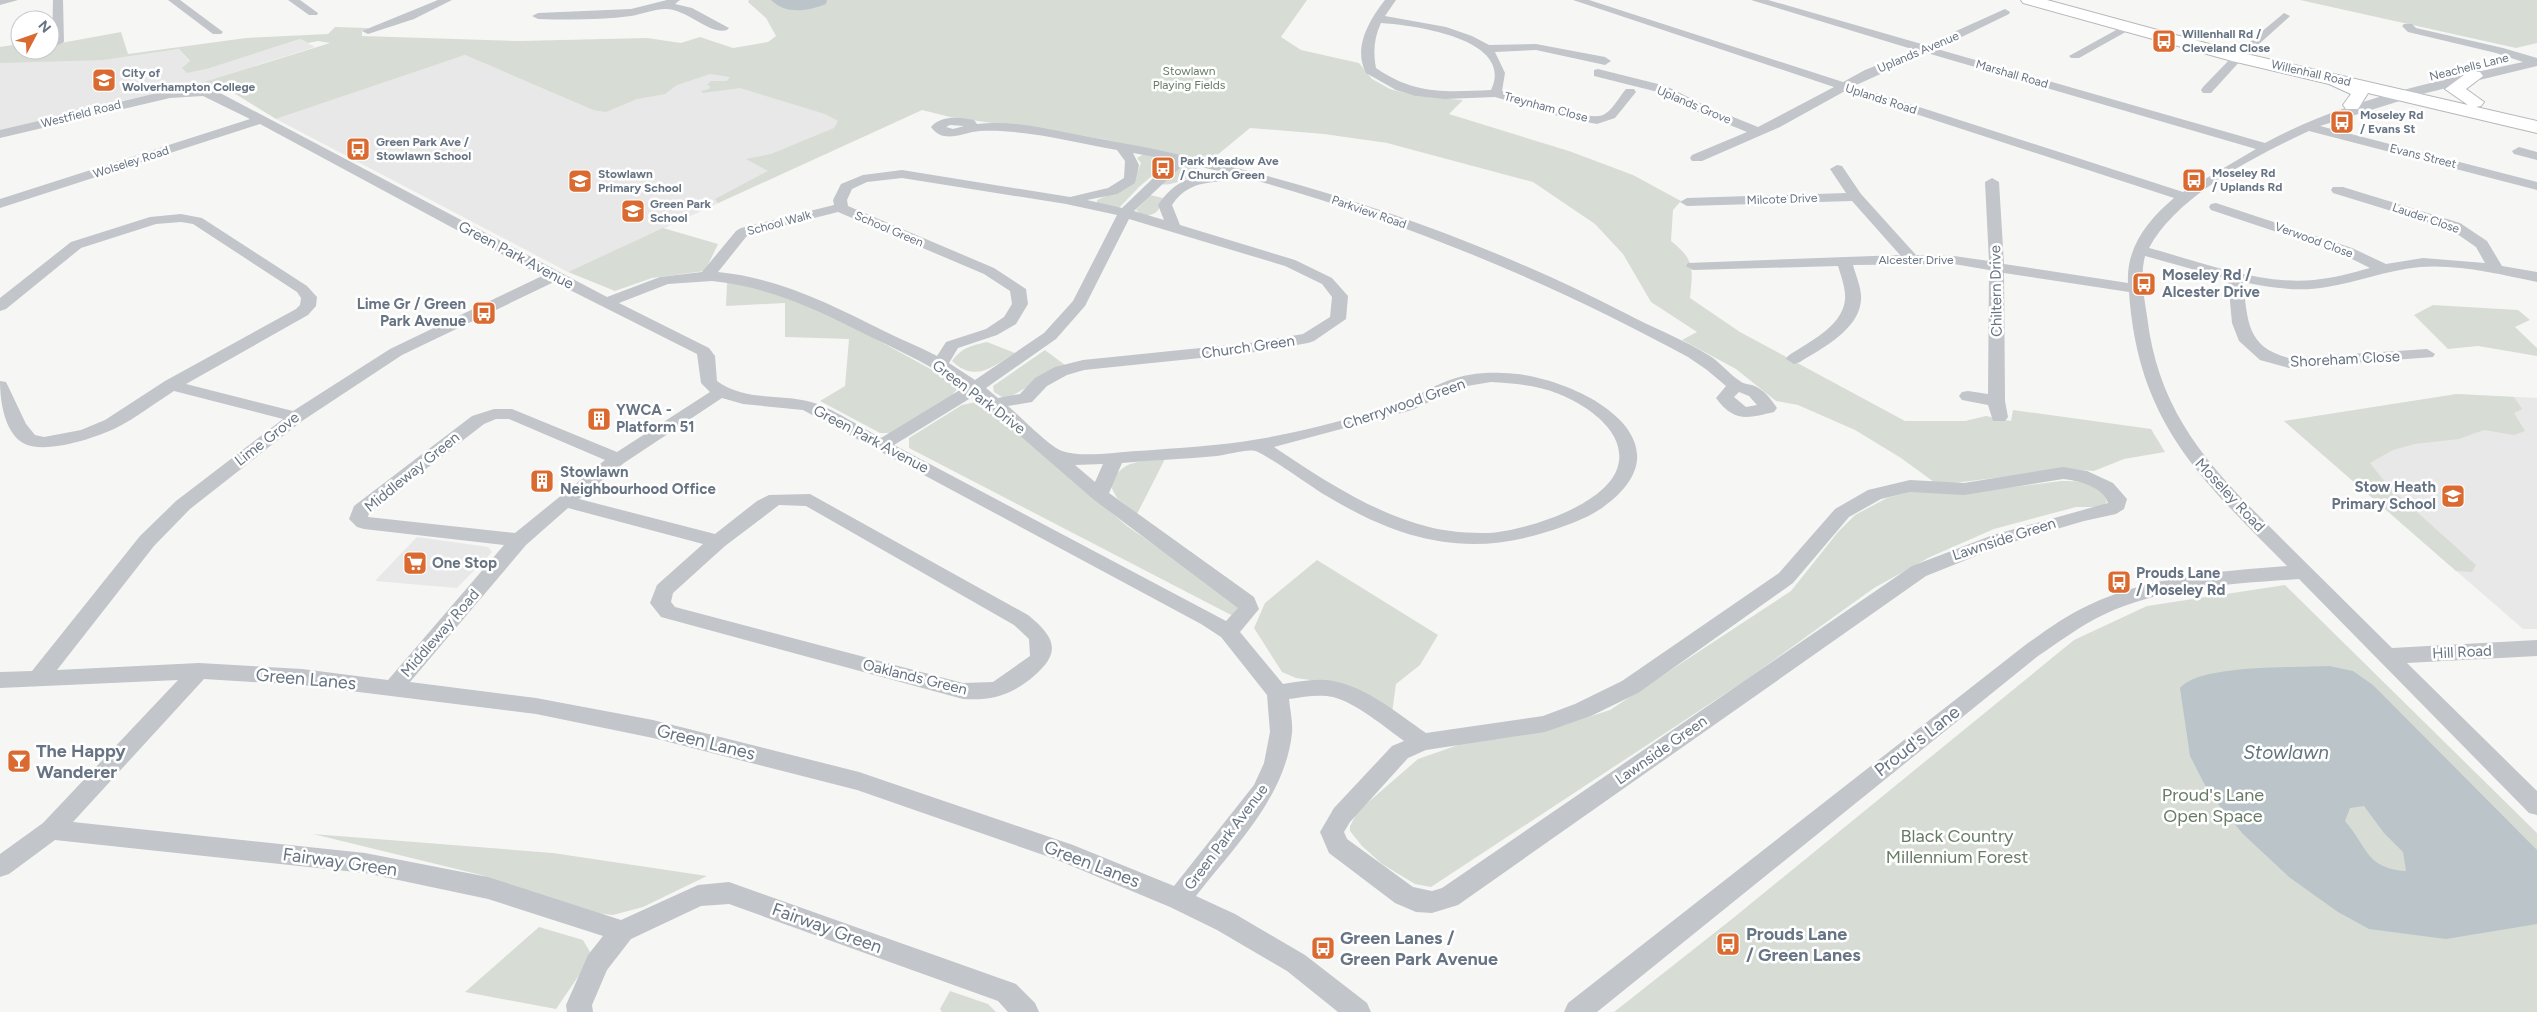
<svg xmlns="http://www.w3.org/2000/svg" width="2537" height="1012" font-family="Figtree,sans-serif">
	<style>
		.built { fill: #e7e8e7 }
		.green { fill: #d7ddd5 }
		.water { fill: #bac4c9; fill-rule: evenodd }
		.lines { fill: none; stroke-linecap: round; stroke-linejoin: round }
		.highway-casing { stroke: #b5b8bb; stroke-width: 2 }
		.minor { fill: #c2c5c9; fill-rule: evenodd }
		.highway { fill: #fff; fill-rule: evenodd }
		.labels { text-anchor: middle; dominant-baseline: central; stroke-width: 5; stroke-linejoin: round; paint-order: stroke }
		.far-poi-label { font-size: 12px; font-weight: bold; fill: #677483; stroke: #fff; text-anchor: start }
		.far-street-label { font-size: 12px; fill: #677483; stroke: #fff }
		.far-park-label { font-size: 12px; fill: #687b66; stroke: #fff }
		.street-label { font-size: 15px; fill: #677483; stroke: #fff }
		.poi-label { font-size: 15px; font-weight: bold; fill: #677483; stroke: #fff; text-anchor: start }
		.near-street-label { font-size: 18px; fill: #677483; stroke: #fff }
		.near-poi-label { font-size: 18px; font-weight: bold; fill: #677483; stroke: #fff; text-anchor: start }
		.near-park-label { font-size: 18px; fill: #687b66; stroke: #fff }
		.near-water-label { font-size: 19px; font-style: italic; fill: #63757f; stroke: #fff }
	</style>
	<rect width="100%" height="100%" fill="#f6f7f4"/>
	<g class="built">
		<path d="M300 39 315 47 184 88 101 105 0 131V47L20 44V50H50L104 60 179 49 190 62 210 68Z"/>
		<path d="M465 55 593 110 703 67 922 110 568 272 276 119Z"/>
		<path d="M2457 394 2537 398V629H2523L2284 421Z"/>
		<path d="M417 537 488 547 492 552 457 588 375 581Z"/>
	</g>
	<g class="green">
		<path d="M749 0H1307L1281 37 1301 50 1359 63 1372 79 1390 89 1416 96 1463 100 1449 114 1569 151 1633 175 1681 201 1673 210 1671 241C1695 260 1693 268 1690 298L1740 332 1905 421H1965L1986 416 2011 421 2013 410 2151 429 2165 452 2124 459 2094 471 2069 469 1938 485 1901 458 1855 430 1798 405 1776 401 1736 369 1682 340 1697 332 1651 302 1623 254 1595 224 1533 182 1387 143 1324 134 1250 128 1210 161 1102 139 950 117 922 110 718 203 715 199 768 171 746 159 771 154 834 128 838 121 825 114 740 88 703 93 701 91 709 89 710 86 707 85 711 81H727L730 77 710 74 677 85 665 94 637 99 606 112 593 110 465 55 276 119 221 85 184 88 330 43 318 41 308 43 300 39 210 68 187 73 182 68 190 61 179 49 104 60 0 63V47L20 44V50H50V45L121 32 128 54 246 38 328 34 335 27 369 28 362 31V36L519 41 647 38 681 43 700 37 733 48 768 42 776 36 766 18 748 2Z"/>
		<path d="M2300 0H2537V43L2516 48Z"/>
		<path d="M1144 154 1167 158V163L1139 187 1119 208 1097 203V200C1118 191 1133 186 1141 163L1137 158Z"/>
		<path d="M1187 165 1201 169C1194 177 1170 187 1160 184L1178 168Z"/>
		<path d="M1150 195 1163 198C1159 211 1157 215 1143 216L1136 210Z"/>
		<path d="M663 228 718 244 705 271 652 278 615 291 568 272Z"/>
		<path d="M727 283 756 285 812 304 956 383 958 388 952 395 890 433H880L820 401 845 386 849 339 785 337V303L726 306Z"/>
		<path d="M2433 305 2518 310 2530 320 2515 327 2537 348V356L2478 346 2448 349 2414 315Z"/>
		<path d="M987 342 1015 353C992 367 975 383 952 361 961 348 972 345 987 342Z"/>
		<path d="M1045 350 1065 365 1010 397H1002L994 392 993 386Z"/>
		<path d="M2457 394 2514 397 2522 409 2514 413 2525 431 2514 435 2484 430 2459 439 2415 444 2393 450 2370 463 2389 487 2476 565 2472 572 2456 571 2284 421Z"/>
		<path d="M976 402 994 413 1127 526 1239 604V610L1233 616 909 448V438L962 405Z"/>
		<path d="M1165 459 1137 514 1117 498 1110 485C1123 459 1138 462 1165 459Z"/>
		<path d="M2061 481C2079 481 2102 481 2107 502L2102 507H2076L1994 529 1930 557 1874 588 1749 678 1431 887 1415 884 1382 864 1362 846 1350 831V826L1358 811 1418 759 1461 744 1564 725 1610 710 1791 591 1838 532 1855 515 1887 498 1916 490 1997 489Z"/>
		<path d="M1317 560 1438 635 1420 665 1396 684 1392 713 1346 685 1296 678 1282 672 1254 628 1265 603Z"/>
		<path d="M2285 585 2537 833V1012H1614L1732 919 2074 640 2147 606Z"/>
		<path d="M313 834 553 853 707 876 643 907 613 915 584 912 543 896 481 875Z"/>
		<path d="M539 927 583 940 590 952 582 971 556 1009 465 992Z"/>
		<path d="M950 991 988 1004 996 1012H942L940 1009Z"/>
	</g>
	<g class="water">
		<path d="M771 0H827L826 4C808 11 786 15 771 0Z"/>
		<path d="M2329 666 2353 671 2373 685 2537 850V924L2446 939 2369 929 2338 912 2289 877 2243 834 2209 793 2190 756 2180 688C2200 664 2296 668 2329 666ZM2364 806 2384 833 2403 852 2406 871C2366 869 2367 846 2345 821L2350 808Z"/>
	</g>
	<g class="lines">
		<g class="highway-casing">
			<path id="highway" d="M2021 0H2047L2242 53 2468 105 2445 89 2468 72H2480L2483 76 2466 89 2484 102 2481 106 2476 107 2537 121V133L2368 93 2358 109H2346L2343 105 2351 94 2329 84 2232 61 2023 3Z"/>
		</g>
		<g class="minor">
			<path d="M0 0H18L0 5Z"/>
			<path d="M53 0H63L64 42 58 45 52 42Z"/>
			<path d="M168 0H180L223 32 221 34H213Z"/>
			<path d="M288 0H300L318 13 317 15H309Z"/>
			<path d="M438 0H452L414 19 368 34 362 31Z"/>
			<path d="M667 0H680L675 4 692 8 729 28 727 30C709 35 687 9 666 9 655 9 642 14 631 16 601 20 569 20 538 19L532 16 538 13 631 9Z"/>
			<path d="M1385 0H1396L1385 16 1446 27 1472 36 1489 45 1536 44 1605 57 1611 61 1605 65 1536 50 1495 52 1505 73 1502 91C1523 96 1585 122 1603 115 1612 111 1619 97 1626 89H1634L1636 92 1615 118 1597 124 1565 118 1495 97 1445 99 1415 96 1396 90 1366 73C1352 47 1371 18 1385 0ZM1381 23C1411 25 1516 38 1491 90 1446 92 1415 95 1376 68 1373 52 1374 38 1381 23Z"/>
			<path d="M1573 0H1589L1843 82 1865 70 1915 50 1751 0H1768L1925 45 2005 9 2010 12 2009 14 1937 49 2265 143C2344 100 2436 81 2523 62L2496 53 2408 32 2402 26 2404 24H2412L2416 28 2503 48 2537 58V66L2422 94 2320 126 2537 182V190L2309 131C2257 155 2176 196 2149 248 2201 262 2259 285 2314 280 2333 278 2352 273 2370 268L2342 254 2211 210 2209 207 2211 204 2216 203 2352 248 2386 264 2423 258 2485 263 2476 247 2450 229 2333 193 2331 190 2333 187H2343L2460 223 2487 241 2502 266 2537 272V282C2499 274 2459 264 2420 267 2388 270 2358 282 2327 287 2299 292 2271 288 2243 282 2248 321 2246 347 2289 358L2427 349 2435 354 2433 357 2289 368 2260 360 2239 341 2232 323 2228 279 2145 256C2140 276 2144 297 2147 316 2159 419 2215 472 2284 541 2320 577 2356 612 2392 648L2537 640V656L2407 663 2537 791V815L2529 813 2299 579C2233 584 2164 586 2103 615 2080 626 2059 642 2038 656L1597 1012H1564L1568 1003 2024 646C2045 631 2065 616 2089 605 2150 576 2220 571 2287 566 2200 478 2138 423 2129 292L2004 273 2005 401 2008 417 2005 421H1993L1988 405 1962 400 1959 396 1962 392 1968 391 1988 394 1989 270 1954 264 1853 265C1856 276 1862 289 1861 300 1859 330 1822 348 1800 362L1794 364 1786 359 1788 356C1808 342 1842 327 1845 300 1846 289 1841 276 1838 266L1693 270 1686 266 1688 263 1900 255 1852 201 1687 206 1680 202 1687 198 1846 193 1830 169 1837 165 1842 166 1861 194 1916 255 1954 256 1989 261 1985 182 1992 178 1999 182 2004 264 2128 283C2126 247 2148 220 2174 198L1845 91 1780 127 1702 161H1692L1690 158 1692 155 1747 132 1698 112 1658 92 1594 76V70L1598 69 1666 86 1706 106 1758 127 1834 87ZM1927 53 2256 149 2183 192 1854 86Z"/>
			<path d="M2284 13 2290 16 2288 18 2249 53H2241V49Z"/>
			<path d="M2127 24 2131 25V29L2079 58H2071L2069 56Z"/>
			<path d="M2238 54 2244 57 2242 59 2211 93H2203L2201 90 2203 87 2234 55Z"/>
			<path d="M204 88 222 94 607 297 660 277 702 272 736 231 741 228 834 205 833 200 841 184 863 175 902 170 1070 197 1108 188 1124 178 1125 161 1117 150C1072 142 1025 129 980 131 963 132 944 145 931 127 941 115 960 117 974 120L977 124C1017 119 1061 133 1101 139 1282 171 1461 229 1625 313 1653 328 1683 339 1710 356 1721 363 1729 374 1740 381 1743 384 1748 384 1752 385 1764 389 1770 398 1777 408L1774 412C1748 418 1734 423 1716 398L1726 386 1707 370 1688 357C1545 279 1393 217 1236 175 1224 188 1193 173 1172 205L1180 225 1295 260 1332 278 1348 296 1346 319 1314 341 1308 343 1249 353 1084 370 1067 375 1047 386 1032 402 1008 406C1021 417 1049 446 1062 451 1081 458 1117 452 1138 451 1178 448 1219 446 1259 439 1306 431 1355 418 1400 402 1417 397 1431 387 1447 381 1465 374 1484 372 1503 373 1572 374 1699 439 1602 508 1584 520 1563 527 1543 533 1462 558 1396 538 1325 495 1313 488 1263 452 1255 451 1247 449 1226 455 1217 456 1185 459 1154 460 1122 463L1109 493 1254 597 1259 609 1240 632 1283 684C1297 682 1311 679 1325 680 1362 683 1397 713 1426 733L1543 716 1575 704 1622 681 1779 573 1835 509 1868 490 1910 480 1964 483 2063 467 2087 471 2113 483 2127 499 2124 509 2116 514 2084 521 2006 544 1926 576 1458 905 1432 913 1416 912 1395 903 1329 853 1320 832 1334 808 1392 746 1404 741C1383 726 1358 704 1333 697 1319 694 1303 697 1289 699 1290 710 1293 722 1292 733 1285 798 1234 847 1196 896L1235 914 1305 955 1367 1003 1371 1012H1338L1287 971 1217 930 1170 907 1055 859 857 790 653 738 536 714 302 685 204 679 73 822 365 853 488 877 621 920 698 885 729 882 1016 984 1035 1003 1039 1012H1008L998 1001 729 904 701 906 631 939 607 970 592 1005 593 1012H567L566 1005 588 955 603 936 488 899 365 873 55 840 9 874 0 877V854L43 823 178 680 0 688V672L32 671 140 536 176 501 283 419 174 391C155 403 136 418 116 428 95 438 45 455 23 443 4 432 0 400 0 381L6 382 8 386 26 424 35 435 44 437 81 430 105 420 165 381 296 309 300 305 301 298 297 292 193 224 181 222 156 224 81 248 6 309 0 311V298L71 242 150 217 181 214 202 218 307 286 317 297 316 306 308 315 186 384 293 411 390 349 542 276 260 124 0 208V199L250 119 203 96 170 98 0 138V130L170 90ZM950 125 964 126 953 129 946 127ZM1133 153 1172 160 1122 208 1087 200 1117 194 1135 183 1139 165ZM1185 163 1222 172C1194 174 1174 181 1158 205L1164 220 1134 211ZM902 178 1066 204 1117 215 1073 301 1044 333 975 380 949 363 958 348 997 335 1016 324 1028 304 1026 289 994 268 848 206 847 200 852 189 867 182ZM838 212 984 274 1010 291 1012 304 1004 317 986 329 946 342 937 356C920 347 902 340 884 331 830 304 779 278 718 272L746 237 751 234ZM1129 219 1285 266 1322 284 1332 297 1330 317 1303 334 1249 343 1083 360 1055 367 1035 378 1020 394 998 398 986 388 1056 339 1085 306ZM712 281C771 287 820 311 873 338 904 353 935 367 963 388L881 438C860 427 833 408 811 402 779 393 746 402 717 381L715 356 709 348 619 303 668 284ZM554 282 697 354 701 383 710 392 617 452 512 409H494L472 416 354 506 349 519 357 527 364 529 504 545 388 680 302 669 199 663 57 670 154 546 190 509 302 421 402 355ZM1491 382C1507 383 1523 384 1540 388 1572 395 1632 428 1617 469 1604 506 1524 531 1489 533 1469 533 1448 532 1429 527 1373 513 1322 479 1274 447L1412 410 1461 387ZM1739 392 1749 396 1757 405 1746 407 1734 397ZM974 396 1093 499 1238 608 1226 621 894 445ZM722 398 743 404 803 410 1201 624 1221 637 1267 695 1270 732 1264 763 1254 785 1174 886 1073 845 859 772 653 720 536 698 410 682 526 545 568 508 703 544 657 585 650 603 661 617 963 699C991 701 1012 695 1034 676 1062 652 1055 637 1028 615L810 494 769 495 757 501 715 534 579 499 624 463ZM496 419H509L605 460 515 533 368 517 369 513 484 424ZM1103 464 1095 482 1075 465ZM2063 479C2077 480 2104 487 2108 503L1993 535 1912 566 1442 888 1432 891 1413 887 1347 839 1344 832 1350 822 1408 758 1426 750 1545 732 1591 716 1638 693 1793 583 1849 517 1881 499 1910 492 1964 495ZM779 505 806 506 1014 625 1029 639 1030 656 993 682 963 683 675 607 671 602 673 593 725 546Z"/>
			<path d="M2519 147 2537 152V160L2514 154 2512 151Z"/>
		</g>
		<use href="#highway" class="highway"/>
	</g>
	<defs>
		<g id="bus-square" transform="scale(1.25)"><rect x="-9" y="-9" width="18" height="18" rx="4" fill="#da6a30" stroke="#fff"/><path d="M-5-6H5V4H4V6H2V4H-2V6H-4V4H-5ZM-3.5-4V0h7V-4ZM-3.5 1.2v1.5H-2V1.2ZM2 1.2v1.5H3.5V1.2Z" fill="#fff"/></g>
		<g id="university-square" transform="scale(1.25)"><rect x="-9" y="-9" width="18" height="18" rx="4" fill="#da6a30" stroke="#fff"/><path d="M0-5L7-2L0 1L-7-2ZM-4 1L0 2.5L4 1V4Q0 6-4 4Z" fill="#fff"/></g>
		<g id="school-square" transform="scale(1.25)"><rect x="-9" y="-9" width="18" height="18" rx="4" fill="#da6a30" stroke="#fff"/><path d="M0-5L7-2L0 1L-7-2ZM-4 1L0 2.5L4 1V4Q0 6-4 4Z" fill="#fff"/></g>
		<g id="building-square" transform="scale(1.25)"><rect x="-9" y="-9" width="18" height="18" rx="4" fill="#da6a30" stroke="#fff"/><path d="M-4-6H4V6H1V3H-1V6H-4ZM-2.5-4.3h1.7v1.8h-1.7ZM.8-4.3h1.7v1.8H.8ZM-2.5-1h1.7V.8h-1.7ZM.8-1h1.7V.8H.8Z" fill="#fff"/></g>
		<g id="supermarket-square" transform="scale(1.25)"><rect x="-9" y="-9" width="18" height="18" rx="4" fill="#da6a30" stroke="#fff"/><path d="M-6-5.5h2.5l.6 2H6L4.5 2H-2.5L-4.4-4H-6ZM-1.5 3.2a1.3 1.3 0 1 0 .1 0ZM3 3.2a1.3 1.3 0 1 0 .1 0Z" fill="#fff"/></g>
		<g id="bar-square" transform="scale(1.25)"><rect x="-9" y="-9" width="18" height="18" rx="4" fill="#da6a30" stroke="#fff"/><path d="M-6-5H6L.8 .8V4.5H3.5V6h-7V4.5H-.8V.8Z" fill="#fff"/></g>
	</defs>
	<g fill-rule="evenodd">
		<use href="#bus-square" x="2164" y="41"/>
		<use href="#university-square" x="104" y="80"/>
		<use href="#bus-square" x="2342" y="122"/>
		<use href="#bus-square" x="358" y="149"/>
		<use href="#bus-square" x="1163" y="168"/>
		<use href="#bus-square" x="2194" y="180"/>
		<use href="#school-square" x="580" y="181"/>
		<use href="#school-square" x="633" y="211"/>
		<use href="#bus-square" x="2144" y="284"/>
		<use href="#bus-square" x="484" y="313"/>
		<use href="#building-square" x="599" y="419"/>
		<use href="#building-square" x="542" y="481"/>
		<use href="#school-square" x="2453" y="496"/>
		<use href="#supermarket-square" x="415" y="563"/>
		<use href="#bus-square" x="2119" y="582"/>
		<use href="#bar-square" x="19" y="761"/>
		<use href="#bus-square" x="1728" y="944"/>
		<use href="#bus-square" x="1323" y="948"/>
	</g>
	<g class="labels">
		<g class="far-poi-label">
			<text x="2182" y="34">Willenhall Rd /<tspan x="2182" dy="14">Cleveland Close</tspan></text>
			<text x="122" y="73">City of<tspan x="122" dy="14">Wolverhampton College</tspan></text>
			<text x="2360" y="115">Moseley Rd<tspan x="2360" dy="14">/ Evans St</tspan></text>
			<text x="376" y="142">Green Park Ave /<tspan x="376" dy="14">Stowlawn School</tspan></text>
			<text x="1180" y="161">Park Meadow Ave<tspan x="1180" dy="14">/ Church Green</tspan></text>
			<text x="2212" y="173">Moseley Rd<tspan x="2212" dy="14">/ Uplands Rd</tspan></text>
			<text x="598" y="174">Stowlawn<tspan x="598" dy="14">Primary School</tspan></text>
			<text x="650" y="204">Green Park<tspan x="650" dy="14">School</tspan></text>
		</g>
		<g class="far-street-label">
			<text transform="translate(1918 52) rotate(-23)">Uplands Avenue</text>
			<text transform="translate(2469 67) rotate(-14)">Neachells Lane</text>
			<text transform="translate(2311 73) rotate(13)">Willenhall Road</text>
			<text transform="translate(2012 74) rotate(16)">Marshall Road</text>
			<text transform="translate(1881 99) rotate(18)">Uplands Road</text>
			<text transform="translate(1694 105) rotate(23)">Uplands Grove</text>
			<text transform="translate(1546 107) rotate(15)">Treynham Close</text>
			<text transform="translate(81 114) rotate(-14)">Westfield Road</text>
			<text transform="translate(2423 156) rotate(14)">Evans Street</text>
			<text transform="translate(131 162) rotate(-18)">Wolseley Road</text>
			<text transform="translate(1782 199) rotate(-2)">Milcote Drive</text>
			<text transform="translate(1369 212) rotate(19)">Parkview Road</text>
			<text transform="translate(2426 218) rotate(19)">Lauder Close</text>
			<text transform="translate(779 223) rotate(-15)">School Walk</text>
			<text transform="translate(889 229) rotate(23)">School Green</text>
			<text transform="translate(2314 240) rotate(20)">Verwood Close</text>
			<text x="1916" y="260">Alcester Drive</text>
		</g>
		<g class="far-park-label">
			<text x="1189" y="71">Stowlawn<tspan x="1189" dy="14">Playing Fields</tspan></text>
		</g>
		<g class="street-label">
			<text transform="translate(516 255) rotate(28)">Green Park Avenue</text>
			<text transform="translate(1996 291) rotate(-91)">Chiltern Drive</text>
			<text transform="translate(1248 347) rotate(-8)">Church Green</text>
			<text transform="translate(2345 359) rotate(-3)">Shoreham Close</text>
			<text transform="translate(979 397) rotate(37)">Green Park Drive</text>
			<text transform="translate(1404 404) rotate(-19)">Cherrywood Green</text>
			<text transform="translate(267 439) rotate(-38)">Lime Grove</text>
			<text transform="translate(871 439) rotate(28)">Green Park Avenue</text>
			<text transform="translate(412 472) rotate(-39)">Middleway Green</text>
			<text transform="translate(2230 495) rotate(47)">Moseley Road</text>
			<text transform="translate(2004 539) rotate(-18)">Lawnside Green</text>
			<text transform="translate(440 633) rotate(-49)">Middleway Road</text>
			<text transform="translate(2462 652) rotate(-3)">Hill Road</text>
			<text transform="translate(915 677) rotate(14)">Oaklands Green</text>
			<text transform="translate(1661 750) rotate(-35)">Lawnside Green</text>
			<text transform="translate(1226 837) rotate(-53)">Green Park Avenue</text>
		</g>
		<g class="poi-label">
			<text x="2162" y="275">Moseley Rd /<tspan x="2162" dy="17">Alcester Drive</tspan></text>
			<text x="466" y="304" text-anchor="end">Lime Gr / Green<tspan x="466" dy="17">Park Avenue</tspan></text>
			<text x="616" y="410">YWCA -<tspan x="616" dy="17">Platform 51</tspan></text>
			<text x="560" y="472">Stowlawn<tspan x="560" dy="17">Neighbourhood Office</tspan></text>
			<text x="2436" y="487" text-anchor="end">Stow Heath<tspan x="2436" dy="17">Primary School</tspan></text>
			<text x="432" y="563">One Stop</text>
			<text x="2136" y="573">Prouds Lane<tspan x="2136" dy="17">/ Moseley Rd</tspan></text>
		</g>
		<g class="near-street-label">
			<text transform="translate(306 679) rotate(5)">Green Lanes</text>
			<text transform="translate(1917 741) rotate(-38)">Proud's Lane</text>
			<text transform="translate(706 742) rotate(14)">Green Lanes</text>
			<text transform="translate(340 862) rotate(8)">Fairway Green</text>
			<text transform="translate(1092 864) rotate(21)">Green Lanes</text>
			<text transform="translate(827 928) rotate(20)">Fairway Green</text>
		</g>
		<g class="near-poi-label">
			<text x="36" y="751">The Happy<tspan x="36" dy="21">Wanderer</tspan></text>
			<text x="1746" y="934">Prouds Lane<tspan x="1746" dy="21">/ Green Lanes</tspan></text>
			<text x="1340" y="938">Green Lanes /<tspan x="1340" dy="21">Green Park Avenue</tspan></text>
		</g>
		<g class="near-park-label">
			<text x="2213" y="795">Proud's Lane<tspan x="2213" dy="21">Open Space</tspan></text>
			<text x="1957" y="836">Black Country<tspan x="1957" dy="21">Millennium Forest</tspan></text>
		</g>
		<g class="near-water-label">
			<text x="2286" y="752">Stowlawn</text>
		</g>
	</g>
	<g transform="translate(35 35) rotate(49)"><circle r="24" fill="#ffffff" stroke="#c2c7cd"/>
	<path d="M0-4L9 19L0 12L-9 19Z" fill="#da6a30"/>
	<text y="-8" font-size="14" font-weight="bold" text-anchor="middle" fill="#677483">N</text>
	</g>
</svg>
